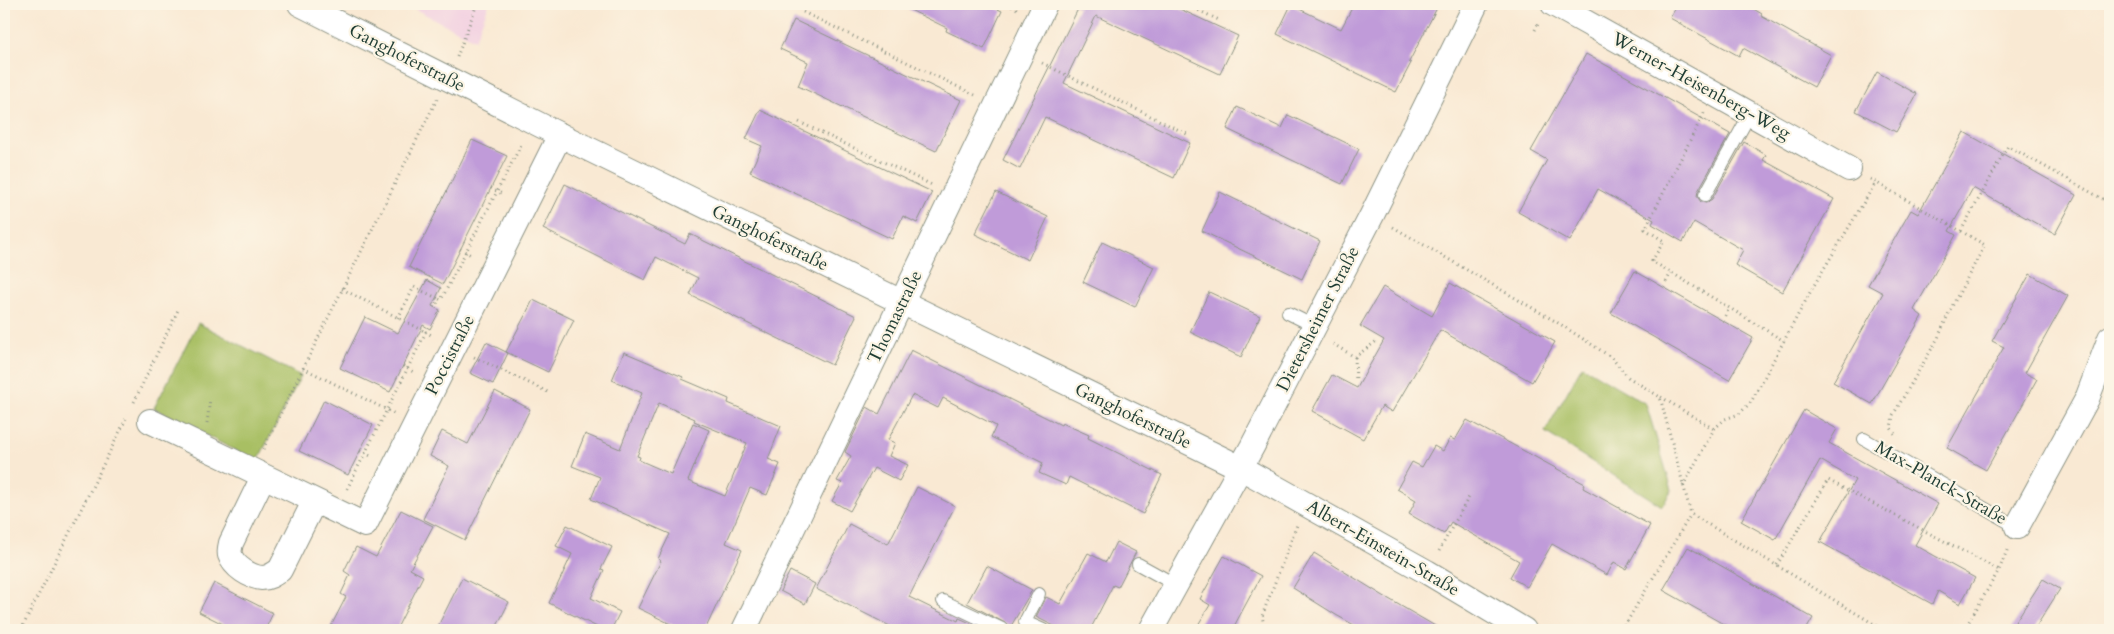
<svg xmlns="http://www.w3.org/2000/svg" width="2114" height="634" font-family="Cardo,serif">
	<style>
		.built { fill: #f2cfe1 }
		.green { fill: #a8bf64; stroke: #647e4c }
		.building { fill: #c09bd9; fill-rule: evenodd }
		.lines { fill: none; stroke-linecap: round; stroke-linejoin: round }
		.service-casing { stroke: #8c9384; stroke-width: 14 }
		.minor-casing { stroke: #8c9384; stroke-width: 26 }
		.path { stroke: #8c9384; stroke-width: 3; stroke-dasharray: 1 4; stroke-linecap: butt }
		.service { stroke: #fff; stroke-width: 12 }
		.minor { stroke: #fff; stroke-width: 24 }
		.labels { text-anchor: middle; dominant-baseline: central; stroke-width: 4.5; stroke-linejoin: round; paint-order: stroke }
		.street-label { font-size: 18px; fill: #1f3d34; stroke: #fcf5e5 }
	</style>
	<rect width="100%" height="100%" fill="#fcf5e5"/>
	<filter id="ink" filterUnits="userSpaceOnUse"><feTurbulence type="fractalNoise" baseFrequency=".02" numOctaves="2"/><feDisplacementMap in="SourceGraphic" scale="10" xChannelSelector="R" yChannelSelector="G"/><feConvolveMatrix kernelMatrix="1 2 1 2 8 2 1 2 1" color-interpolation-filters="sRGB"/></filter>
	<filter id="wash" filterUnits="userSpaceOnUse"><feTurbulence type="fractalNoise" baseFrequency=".0096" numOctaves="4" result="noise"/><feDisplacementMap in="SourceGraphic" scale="20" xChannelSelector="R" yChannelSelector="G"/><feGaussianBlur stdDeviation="1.12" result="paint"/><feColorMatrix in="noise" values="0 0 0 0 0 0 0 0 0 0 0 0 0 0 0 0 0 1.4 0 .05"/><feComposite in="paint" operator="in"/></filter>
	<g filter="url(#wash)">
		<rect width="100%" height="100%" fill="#f9e9d3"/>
		<path class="built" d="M405 4H489L475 40Z"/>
		<g class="green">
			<path d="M198 323 301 376 257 462 154 408Z"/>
			<path d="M1582 366 1646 404 1672 490 1662 506 1545 432Z"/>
		</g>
		<g id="blocks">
			<g class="building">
				<path d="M898 4H987L1002 11 984 49 946 31 947 28Z"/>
				<path d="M1071 4H1169L1238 36 1220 74 1096 16 1064 83 1190 143 1174 178 1045 117 1020 169 1003 160 1079 7Z"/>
				<path d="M1354 4H1439L1409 62 1411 63 1396 92 1277 34 1291 5 1341 29Z"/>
				<path d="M1678 4H1745L1762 14 1761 16 1831 55 1814 87 1743 48 1739 56 1670 18Z"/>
				<path d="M794 20 961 100 936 151 798 86 808 62 780 49Z"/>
				<path d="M1586 54 1730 134 1698 191 1697 196 1701 202 1706 203 1712 199 1744 142 1766 155 1763 160 1834 199 1782 292 1735 265 1743 250 1694 222 1683 242 1652 224 1654 220 1598 189 1570 241 1518 212 1547 160 1531 151Z"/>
				<path d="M1877 72 1917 94 1896 132 1856 111Z"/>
				<path d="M1237 107 1282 128 1288 115 1359 149 1342 184 1227 129Z"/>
				<path d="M760 110 932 192 917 223 903 216 892 239 750 172 762 146 746 139Z"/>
				<path d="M1964 132 2076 195 2055 234 1973 188 1949 231 1956 235 1914 310 1922 316 1872 404 1833 382 1883 293 1868 285 1911 210 1918 214Z"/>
				<path d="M472 140 507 156 443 284 409 267Z"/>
				<path d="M565 184 685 244 690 234 856 316 832 365 690 295 698 278 656 257 645 280 543 229Z"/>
				<path d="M996 192 1048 217 1028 260 975 234Z"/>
				<path d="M1220 192 1320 241 1302 279 1202 231Z"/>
				<path d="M1102 242 1154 267 1135 307 1083 282Z"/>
				<path d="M1635 271 1753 338 1729 380 1611 313Z"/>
				<path d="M2030 274 2068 296 2025 373 2037 379 1986 470 1947 448 2004 347 1992 341Z"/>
				<path d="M427 280 441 288 432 306 440 310 430 329 423 325 390 392 340 368 365 317 398 333Z"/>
				<path d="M1450 283 1555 342 1532 382 1440 330 1392 412 1382 406 1363 439 1312 411 1332 375 1357 388 1371 363 1384 340 1360 326 1383 287 1432 316Z"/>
				<path d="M1209 292 1260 316 1241 357 1190 332Z"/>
				<path d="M533 300 574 320 548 372 506 352Z"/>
				<path d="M486 342 508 353 493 384 470 373Z"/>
				<path d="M911 350 1061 425 1062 423 1089 435 1088 438 1162 475 1143 514 1069 477 1066 485 1039 473 1043 463 991 437 996 426 943 398 938 408 912 395 888 440 895 443 889 456 908 465 899 481 874 468 850 511 832 501 842 483 837 481 851 456 845 452 867 407 879 414Z"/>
				<path d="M624 352 683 377 682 379 729 399 728 403 781 426 768 459 780 464 767 495 750 488 726 543 742 550 705 630H683L638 608 661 561 658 559 670 534 591 499 600 477 572 466 585 434 620 449 642 393 612 380ZM659 403 695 419 694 421 747 443 725 496 688 481 709 430 693 423 671 474 639 460 640 457 637 456Z"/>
				<path d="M495 391 530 409 465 540 423 519 449 466 430 456 442 431 468 444Z"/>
				<path d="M324 400 373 425 348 475 299 451Z"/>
				<path d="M1804 410 1837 429 1829 443 1938 504 1915 545 1975 578 1960 604 1938 591 1932 604 1820 542 1855 480 1820 460 1775 540 1741 521Z"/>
				<path d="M1467 420 1585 484 1583 488 1650 525 1626 569 1614 562 1607 575 1552 544 1527 587 1510 577 1519 561 1451 522 1444 534 1409 514 1416 500 1397 489 1412 462 1422 467 1434 446 1443 451 1450 438 1455 440Z"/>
				<path d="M917 487 955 506 909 597 958 621 959 618 986 630H898L816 589 849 524 888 544Z"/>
				<path d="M401 510 433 526 410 569 423 576 396 630H329L346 597 341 594 350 575 344 571 356 547 376 557Z"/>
				<path d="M567 525 612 547 601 569 604 570 591 598 620 612 611 630H603L549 603 572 554 556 546Z"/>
				<path d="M1116 542 1136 552 1118 587 1113 585 1090 630H1062L1036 617 1046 597 1060 604 1088 553 1106 562Z"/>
				<path d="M1688 547 1813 618 1806 630H1734L1663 590Z"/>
				<path d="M1314 553 1382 595 1442 630H1363L1336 615 1293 588Z"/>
				<path d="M1224 556 1261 576 1232 630H1195L1210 605 1200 599Z"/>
				<path d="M987 566 1032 590 1011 626 967 603Z"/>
				<path d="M790 571 815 584 805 604 780 591Z"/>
				<path d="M462 578 509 602 495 630H436Z"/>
				<path d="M2043 579 2060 589 2034 630H2010Z"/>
				<path d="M214 583 273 613 265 630H235L199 612Z"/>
			</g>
		</g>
	</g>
	<g filter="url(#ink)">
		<use href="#blocks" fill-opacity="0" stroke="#8c9384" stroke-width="1"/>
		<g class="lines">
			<g class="service-casing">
				<g id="service">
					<path d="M1705 195 1750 114"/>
					<path d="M1288 313 1314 326"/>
					<path d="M1864 439 2017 527"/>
					<path d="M1138 564 1176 585"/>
					<path d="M1039 594 1025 622 1043 630"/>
					<path d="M943 601 1004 630"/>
				</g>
			</g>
			<g class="minor-casing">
				<g id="minor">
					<path d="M300 4 560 135 1241 468 1427 572 1524 630"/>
					<path d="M1553 4 1849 169"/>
					<path d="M150 421 365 525 560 135"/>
					<path d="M263 477 231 543C230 547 229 552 230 555 234 567 250 577 262 578 269 578 274 574 280 570L314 502"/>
					<path d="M2017 527 2087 399 2110 338"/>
					<path d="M744 630 1045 4"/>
					<path d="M1151 630 1252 447 1372 215 1476 4"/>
				</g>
			</g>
			<g class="path">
				<path d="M1007 4 1017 9"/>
				<path d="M1185 4 1221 21"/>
				<path d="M803 12 975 95"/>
				<path d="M1535 30 1539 22"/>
				<path d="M457 57 477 4"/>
				<path d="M1042 63 1187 134"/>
				<path d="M1704 113 1645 229 1664 241 1652 261 1784 341"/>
				<path d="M799 122 932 185"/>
				<path d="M1870 179 1985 245 1950 310 1938 338 1893 415 1891 428 1895 434"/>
				<path d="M491 188 504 195"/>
				<path d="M1393 227 1560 324 1611 357 1628 377 1660 397 1691 514 1884 630"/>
				<path d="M1961 231 2008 146 2110 203"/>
				<path d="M460 249 473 256"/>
				<path d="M1666 282 1671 273"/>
				<path d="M342 289 426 332"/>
				<path d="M435 308 439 299 441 300 522 143"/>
				<path d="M1725 316 1729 308"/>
				<path d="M398 318 414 287 439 299"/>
				<path d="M1333 344 1355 357 1378 340"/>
				<path d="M474 357 550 393"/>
				<path d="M1355 357 1356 382"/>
				<path d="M403 366 415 373"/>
				<path d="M303 368 395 414"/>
				<path d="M1661 397 1714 429"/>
				<path d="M134 402 178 310"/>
				<path d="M207 423 210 399"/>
				<path d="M263 449 437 99"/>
				<path d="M360 451 373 457"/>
				<path d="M1683 486 1714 429 1725 419 1739 414 1751 402 1813 287 1876 182"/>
				<path d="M347 489 426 332 433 336"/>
				<path d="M1439 551 1470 495"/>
				<path d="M1777 565 1828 480 1999 570"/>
				<path d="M21 630 126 419"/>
				<path d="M1265 630 1262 616 1297 525"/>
				<path d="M1622 630 1691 514"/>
				<path d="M1964 630 1999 570 2008 548"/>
			</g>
			<use href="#service" class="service"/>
			<use href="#minor" class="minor"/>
		</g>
	</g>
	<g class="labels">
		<g class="street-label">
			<text transform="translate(407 58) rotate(27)">Ganghoferstraße</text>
			<text transform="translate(1701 86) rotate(29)">Werner-Heisenberg-Weg</text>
			<text transform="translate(770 238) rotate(26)">Ganghoferstraße</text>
			<text transform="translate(895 317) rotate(-64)">Thomastraße</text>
			<text transform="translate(1318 319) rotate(-63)">Dietersheimer Straße</text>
			<text transform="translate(450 355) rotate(-63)">Poccistraße</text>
			<text transform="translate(1133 416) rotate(26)">Ganghoferstraße</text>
			<text transform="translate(1941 483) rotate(30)">Max-Planck-Straße</text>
			<text transform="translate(1383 548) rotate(30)">Albert-Einstein-Straße</text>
		</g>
	</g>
	<rect width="2114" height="634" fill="none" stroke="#fcf5e5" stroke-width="20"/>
</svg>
